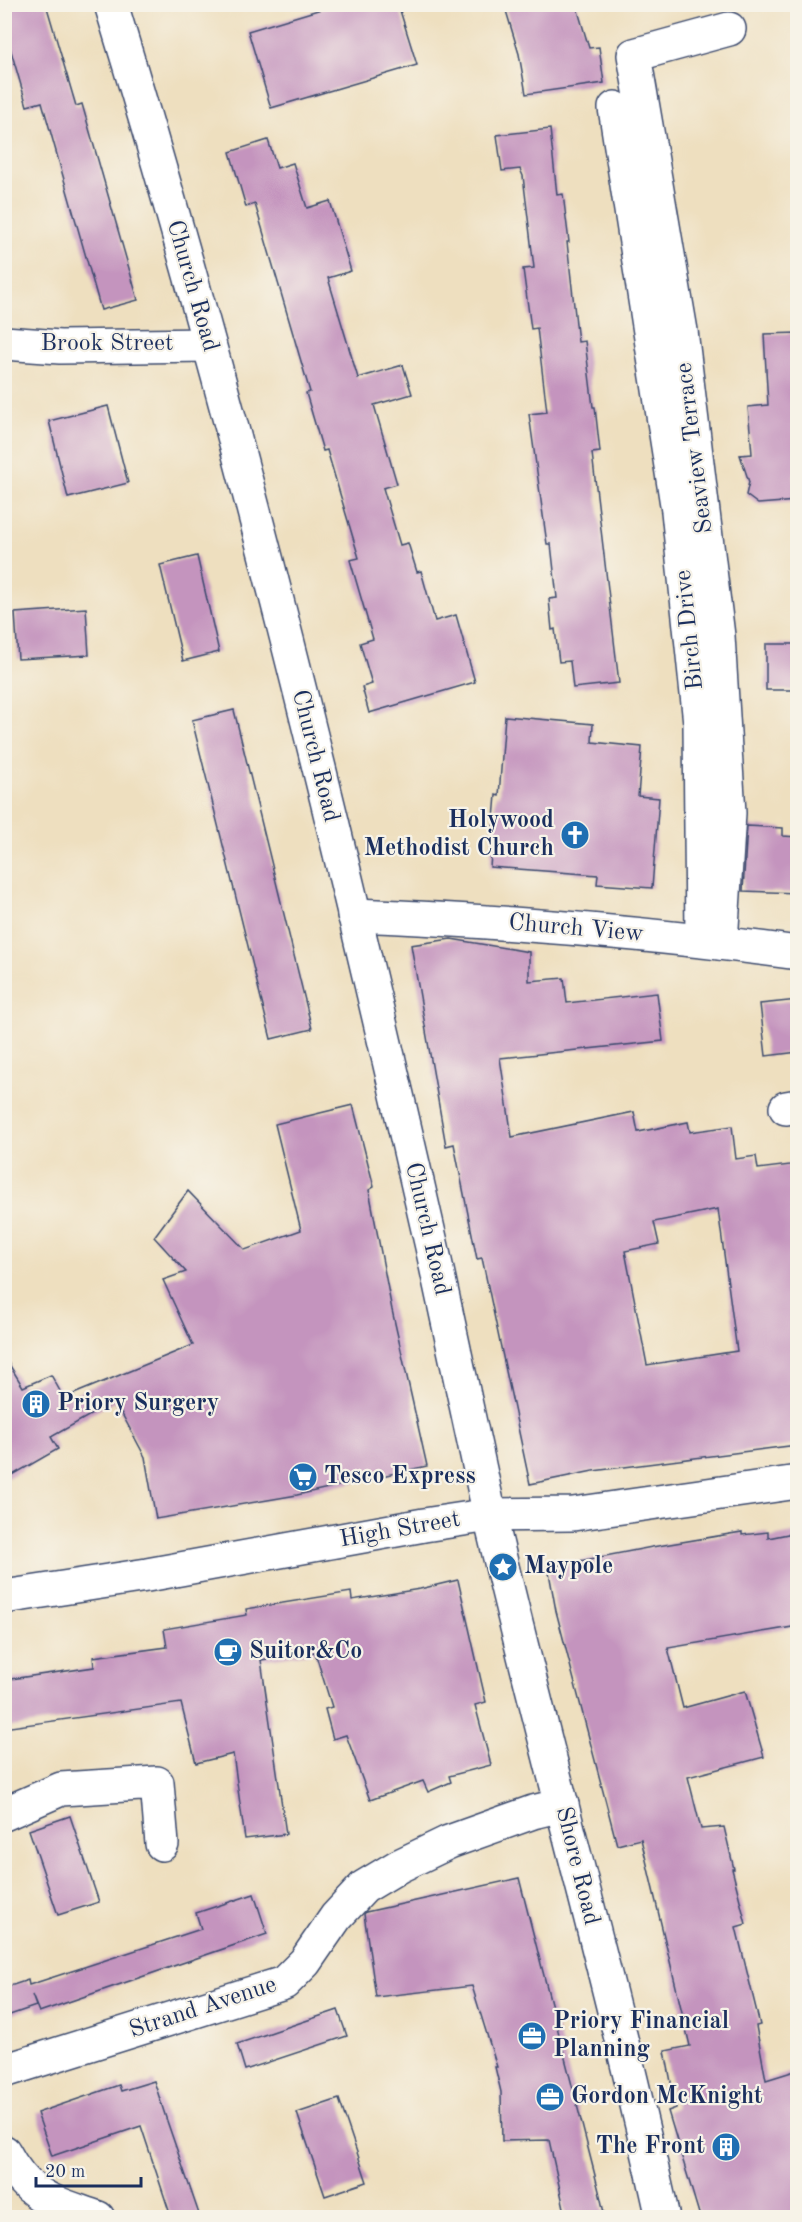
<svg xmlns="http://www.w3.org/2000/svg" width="802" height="2222" font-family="'Old Standard TT',serif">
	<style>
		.building { fill: #c494be; fill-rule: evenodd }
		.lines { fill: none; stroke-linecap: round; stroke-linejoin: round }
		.minor-casing { stroke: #3b496d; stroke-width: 36 }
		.tertiary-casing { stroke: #3b496d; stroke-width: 36 }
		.secondary-casing { stroke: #3b496d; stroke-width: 36 }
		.minor { stroke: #fff; stroke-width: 33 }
		.tertiary { stroke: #fff; stroke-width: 33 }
		.secondary { stroke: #fff; stroke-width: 33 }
		.labels { text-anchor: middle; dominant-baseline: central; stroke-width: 4.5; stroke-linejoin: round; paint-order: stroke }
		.street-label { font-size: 24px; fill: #1b2f5e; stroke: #f7f3e8 }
		.poi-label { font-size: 24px; font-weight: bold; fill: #1b2f5e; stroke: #f7f3e8; text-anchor: start }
	</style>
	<rect width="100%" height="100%" fill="#f7f3e8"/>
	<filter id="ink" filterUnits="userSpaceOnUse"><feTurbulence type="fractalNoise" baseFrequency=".0167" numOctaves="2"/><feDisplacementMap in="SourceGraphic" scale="12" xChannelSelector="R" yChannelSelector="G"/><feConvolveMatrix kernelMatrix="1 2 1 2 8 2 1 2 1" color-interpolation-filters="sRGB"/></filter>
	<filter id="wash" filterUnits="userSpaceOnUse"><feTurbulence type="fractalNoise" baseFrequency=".008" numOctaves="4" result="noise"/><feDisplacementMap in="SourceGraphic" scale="24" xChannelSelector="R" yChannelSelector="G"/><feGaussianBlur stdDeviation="1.35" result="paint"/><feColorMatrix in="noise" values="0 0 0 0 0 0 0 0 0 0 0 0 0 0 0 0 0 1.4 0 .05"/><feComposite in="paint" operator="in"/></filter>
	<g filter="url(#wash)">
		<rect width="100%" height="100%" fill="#eedfbf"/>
		<g id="blocks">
			<g class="building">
				<path d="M4 4H46L76 106 82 104 138 300 101 310 42 102 27 106 4 27Z"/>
				<path d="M338 4H398L417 65 271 108 248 31Z"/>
				<path d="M504 4H576L589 48 599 47 604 83 526 94 519 54Z"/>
				<path d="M550 129 557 195 563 194 569 242H567L578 342 585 341 593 407H595L600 452 592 453 619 683 573 688 570 661 559 662 555 629 552 630 549 599 557 598 551 544H547L529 414 547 412 537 328 531 329 523 269 534 268 523 176 520 169 502 171 497 135Z"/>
				<path d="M268 140 277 168 293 163 307 208 330 201 351 271 328 278 358 378 403 365 412 394 374 405 397 484 383 488 400 545 408 543 417 572 421 571 435 621 456 615 475 682 369 713 362 687 372 684 360 643 373 639 350 560 359 558 327 450 323 451 306 393 310 392 255 204 246 207 230 152Z"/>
				<path d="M798 333V474L794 475 796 501 758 504 746 495 749 482 740 455 752 454 748 407 768 405 764 334Z"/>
				<path d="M108 406 128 483 68 498 49 421Z"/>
				<path d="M197 556 219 652 183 661 160 565Z"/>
				<path d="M86 608 89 655 18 659 15 613Z"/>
				<rect x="766" y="644" width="32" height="46"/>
				<path d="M234 710 312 1029 271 1039 192 720Z"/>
				<path d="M505 716 593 724 592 742 642 747 638 796 659 798 652 888 597 884 598 875 490 867 496 795 499 796Z"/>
				<path d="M747 826 783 828V836L798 837V893L743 891Z"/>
				<path d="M451 939 529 952V981L564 978 567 1003 657 993 663 1041 500 1058 512 1137 634 1112 638 1132 688 1122 690 1132 732 1126 736 1159 756 1156 758 1169 798 1164 797 1445 593 1471 530 1484 482 1258 477 1259 454 1144 446 1146 411 945ZM718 1209 737 1351 647 1365 625 1251 659 1244 654 1222Z"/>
				<path d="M798 1000V1052L766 1056 760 1004Z"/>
				<path d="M353 1105 374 1187 369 1190 392 1310 427 1466 297 1495 156 1519 145 1457 115 1401 51 1437 58 1449 4 1480V1356L23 1387 51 1375 64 1398 193 1345 163 1280 186 1272 154 1237 188 1191 245 1250 301 1230 275 1124Z"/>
				<path d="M742 1532V1535L768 1532V1538L798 1532V1626L668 1648 683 1708 745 1691 764 1757 688 1777 701 1829 724 1827 734 1869H732L746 1924 736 1927 760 2025 756 2026 766 2080 798 2070V2217H700L668 2111 676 2108 665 2051 690 2046 641 1839 617 1845 556 1611 548 1567 652 1547Z"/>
				<path d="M458 1580 486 1702 475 1705 491 1765 449 1776 451 1782 428 1792 423 1781 370 1800 346 1735 333 1739 325 1709 332 1707 315 1652 261 1660 286 1834 245 1839 233 1754 196 1763 181 1703 4 1728V1680L94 1667 93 1657 167 1647 164 1629 247 1615 246 1609 351 1592 352 1600 420 1589Z"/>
				<path d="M70 1816 99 1902 58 1915 29 1830Z"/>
				<path d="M519 1878 599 2191 605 2217H566L549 2140 502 2141 501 2092 495 2067H497L472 1986 376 1997 364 1914 366 1912Z"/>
				<path d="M254 1894 267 1934 39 2012 32 1995 36 2006 4 2017V1988L28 1980 29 1985 201 1929 196 1913Z"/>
				<path d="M338 2010 347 2036 245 2070 237 2044Z"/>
				<path d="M154 2081 166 2118 200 2217H171L141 2126 52 2156 37 2113 119 2085 121 2091Z"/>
				<path d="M339 2099 367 2182 325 2196 297 2113Z"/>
			</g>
		</g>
	</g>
	<g filter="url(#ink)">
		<use href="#blocks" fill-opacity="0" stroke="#3b496d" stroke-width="1.5"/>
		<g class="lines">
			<g class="minor-casing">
				<g id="minor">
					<path d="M615 108 678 511 700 723 702 937"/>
					<path d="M4 343 60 347 209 345"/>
					<path d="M354 915C503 921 651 933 798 953"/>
					<path d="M721 943 729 813 718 636 681 331 634 55 729 29"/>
					<path d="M786 1108 798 1106"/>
					<path d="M4 1814 61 1789 157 1783 162 1844"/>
					<path d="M4 2071 284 1983 305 1962 336 1917 364 1887 399 1866 449 1842 533 1812 562 1805"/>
					<path d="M4 2152C29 2199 52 2201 98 2218"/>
				</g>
			</g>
			<g class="tertiary-casing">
				<path id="tertiary" d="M111 4C236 414 337 830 432 1247 452 1337 470 1427 490 1516 545 1751 611 1982 663 2218"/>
			</g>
			<g class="secondary-casing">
				<path id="secondary" d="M4 1597 147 1575 424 1525 490 1515 573 1514 798 1482"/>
			</g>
			<use href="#minor" class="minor"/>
			<use href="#tertiary" class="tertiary"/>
			<use href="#secondary" class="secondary"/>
		</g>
	</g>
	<defs>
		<g id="church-disc" transform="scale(1.5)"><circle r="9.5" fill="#1f6fb2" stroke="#f7f3e8"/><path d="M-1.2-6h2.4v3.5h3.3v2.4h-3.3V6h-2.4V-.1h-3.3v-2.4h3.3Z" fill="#fff"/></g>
		<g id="building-disc" transform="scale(1.5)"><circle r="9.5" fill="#1f6fb2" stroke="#f7f3e8"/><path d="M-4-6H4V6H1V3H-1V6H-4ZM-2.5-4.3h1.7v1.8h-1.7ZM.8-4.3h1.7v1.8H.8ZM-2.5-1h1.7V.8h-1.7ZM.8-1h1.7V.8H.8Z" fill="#fff"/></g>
		<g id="supermarket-disc" transform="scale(1.5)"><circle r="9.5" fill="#1f6fb2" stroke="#f7f3e8"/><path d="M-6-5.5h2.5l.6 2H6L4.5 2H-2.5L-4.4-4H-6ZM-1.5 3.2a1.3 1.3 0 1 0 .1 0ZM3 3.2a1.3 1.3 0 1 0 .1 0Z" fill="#fff"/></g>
		<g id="sight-disc" transform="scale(1.5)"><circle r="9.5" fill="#1f6fb2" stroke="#f7f3e8"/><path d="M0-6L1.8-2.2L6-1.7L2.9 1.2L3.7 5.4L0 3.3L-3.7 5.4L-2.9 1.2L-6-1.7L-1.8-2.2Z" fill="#fff"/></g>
		<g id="cafe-disc" transform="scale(1.5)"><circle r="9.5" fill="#1f6fb2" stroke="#f7f3e8"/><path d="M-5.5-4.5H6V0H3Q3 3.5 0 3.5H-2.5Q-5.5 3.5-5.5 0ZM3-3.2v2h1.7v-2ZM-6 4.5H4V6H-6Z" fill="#fff"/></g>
		<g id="office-disc" transform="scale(1.5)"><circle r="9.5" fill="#1f6fb2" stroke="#f7f3e8"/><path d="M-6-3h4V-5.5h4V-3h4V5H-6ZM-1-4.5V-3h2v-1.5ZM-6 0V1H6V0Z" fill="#fff"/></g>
	</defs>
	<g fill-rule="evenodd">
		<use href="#church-disc" x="575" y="835"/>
		<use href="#building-disc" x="36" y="1404"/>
		<use href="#supermarket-disc" x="303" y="1477"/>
		<use href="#sight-disc" x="503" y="1567"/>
		<use href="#cafe-disc" x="228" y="1652"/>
		<use href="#office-disc" x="532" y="2036"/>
		<use href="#office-disc" x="550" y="2097"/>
		<use href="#building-disc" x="726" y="2147"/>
	</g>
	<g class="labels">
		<g class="street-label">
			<text transform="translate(192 286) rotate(74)">Church Road</text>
			<text x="107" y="344">Brook Street</text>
			<text transform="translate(695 448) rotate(-97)">Seaview Terrace</text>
			<text transform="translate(690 630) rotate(-96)">Birch Drive</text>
			<text transform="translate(315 756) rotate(76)">Church Road</text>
			<text transform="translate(576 929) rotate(5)">Church View</text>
			<text transform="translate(427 1229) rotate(77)">Church Road</text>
			<text transform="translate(400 1530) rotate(-10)">High Street</text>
			<text transform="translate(577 1866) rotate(76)">Shore Road</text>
			<text transform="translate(203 2008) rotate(-18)">Strand Avenue</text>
		</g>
		<g class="poi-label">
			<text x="554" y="821" text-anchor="end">Holywood<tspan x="554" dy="28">Methodist Church</tspan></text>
			<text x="57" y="1404">Priory Surgery</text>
			<text x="324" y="1477">Tesco Express</text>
			<text x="524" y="1567">Maypole</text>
			<text x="249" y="1652">Suitor&amp;Co</text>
			<text x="553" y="2022">Priory Financial<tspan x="553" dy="28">Planning</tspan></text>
			<text x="571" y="2097">Gordon McKnight</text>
			<text x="705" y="2147" text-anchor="end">The Front</text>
		</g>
	</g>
	<rect width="802" height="2222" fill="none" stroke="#f7f3e8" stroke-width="24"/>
	<path d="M36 2177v9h105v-9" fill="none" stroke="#1b2f5e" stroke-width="3"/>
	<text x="45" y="2177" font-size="18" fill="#1b2f5e" stroke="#f7f3e8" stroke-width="4.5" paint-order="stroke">20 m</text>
</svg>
